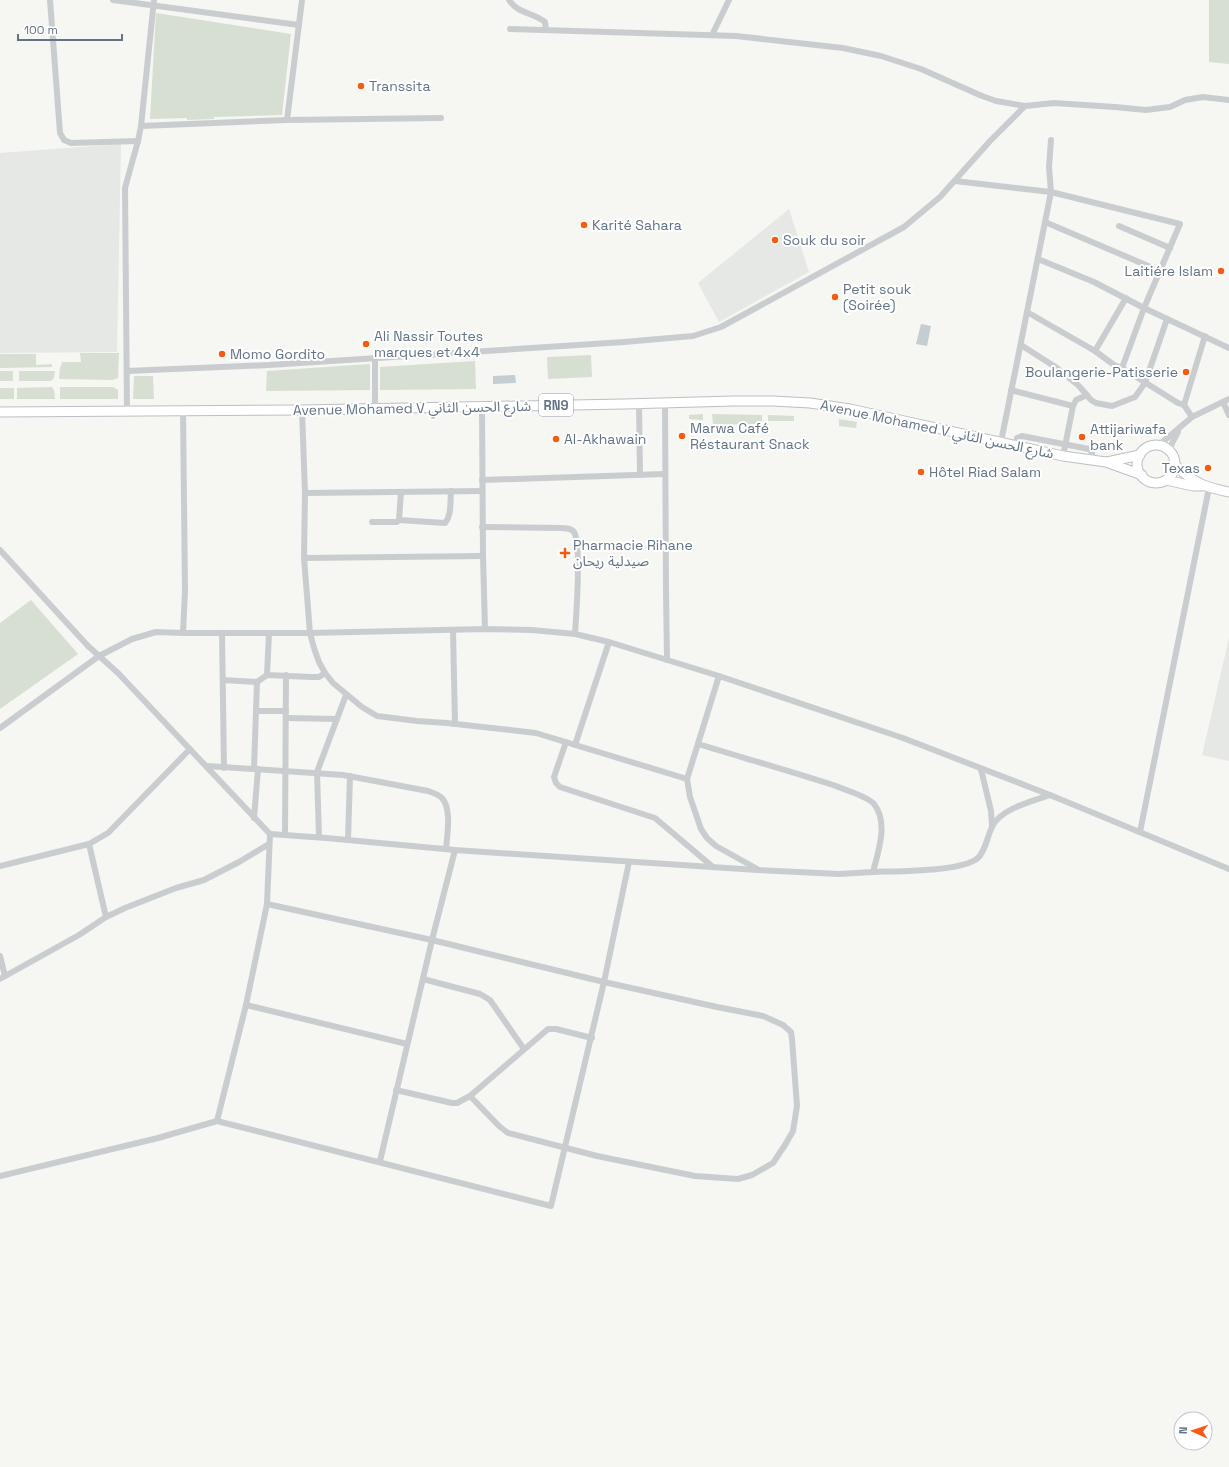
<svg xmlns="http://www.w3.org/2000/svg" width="1229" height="1467" font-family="'Space Grotesk','Noto Sans Arabic',sans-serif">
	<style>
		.built { fill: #e6e8e5 }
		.green { fill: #d6dfd2 }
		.water { fill: #c3cdd2 }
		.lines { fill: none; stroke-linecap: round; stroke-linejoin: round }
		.primary-casing { stroke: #bcbfc3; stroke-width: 11 }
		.minor { stroke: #cacdd0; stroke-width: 6 }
		.primary { stroke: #fff; stroke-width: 9 }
		.poi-dot { fill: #f55c13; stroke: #fff; stroke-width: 1.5 }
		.labels { text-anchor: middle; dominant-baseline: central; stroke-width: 4; stroke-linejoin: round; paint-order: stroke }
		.shield { fill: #fff; stroke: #919daa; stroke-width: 1 }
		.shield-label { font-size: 13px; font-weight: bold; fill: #627386 }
		.poi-label { font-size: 14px; fill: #627386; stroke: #fff; text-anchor: start }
		.street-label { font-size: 14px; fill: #627386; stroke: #fff }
	</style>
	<rect width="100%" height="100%" fill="#f6f6f2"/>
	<g class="built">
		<path d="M121 144 117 352 0 353V153Z"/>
		<path d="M789 209 809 272 719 322 698 283Z"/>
		<path d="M1229 638V761L1202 755Z"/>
	</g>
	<g class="green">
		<path d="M1209 0H1229V64L1209 62Z"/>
		<path d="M156 13 291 34 282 115 214 117V119L187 120V118L150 119Z"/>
		<path d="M80 353H119L118 378 113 380 59 379 60 367 61 366 62 362H81Z"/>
		<path d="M0 354H36V365L52 364V367L0 368Z"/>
		<path d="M591 355 592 377 548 379 547 357Z"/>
		<path d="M475 361 476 389 380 390V367Z"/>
		<path d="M370 364V390L266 391 267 371Z"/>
		<rect x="0" y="371" width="13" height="10"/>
		<path d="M19 371H55L54 378 51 381H19Z"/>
		<path d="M134 376H153L154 399H133Z"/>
		<path d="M52 387 54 390 55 399H17V388Z"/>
		<path d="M60 387H113L118 390V399H60Z"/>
		<rect x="0" y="388" width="14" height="11"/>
		<path d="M703 414V420L689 419V415Z"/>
		<path d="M712 414 762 415V425L713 424Z"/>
		<path d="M768 415 794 416V421H768Z"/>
		<path d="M839 419 857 422 856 428 839 426Z"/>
		<path d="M31 600 78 654 0 709V623Z"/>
	</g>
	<g class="water">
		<path d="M921 324 931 326 927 346 916 344Z"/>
		<path d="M515 375 516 383 493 384V376Z"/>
	</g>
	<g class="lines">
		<g class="primary-casing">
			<g id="primary">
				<path d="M0 412 302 410 624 404 734 401H773L810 403 850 409 1063 456 1106 462 1142 475"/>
				<circle cx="1156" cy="464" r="19"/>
				<path d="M1107 462 1140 455"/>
				<path d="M1175 465C1194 483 1204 487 1229 492"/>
				<path d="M1166 480 1193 486H1202"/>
			</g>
		</g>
		<g class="minor">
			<path d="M50 0 60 133 64 140 71 143 138 141"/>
			<path d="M113 0 299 25"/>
			<path d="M509 0C518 14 533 12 545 22L546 30"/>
			<path d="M510 29 736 36 843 48 881 56 921 69 982 96 996 101 1025 106 1054 103 1115 107 1146 110 1170 107 1185 100 1203 97 1229 100"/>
			<path d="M712 35 729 0"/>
			<path d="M287 120 302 0"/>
			<path d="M141 126 287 120 441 118"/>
			<path d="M955 181 1051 192 1180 224 1144 308 1122 368"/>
			<path d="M1045 222 1160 271"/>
			<path d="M1119 226 1170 248"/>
			<path d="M1038 259 1094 282 1144 308 1229 348"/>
			<path d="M1027 312 1095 351 1114 365 1122 368 1178 403 1184 405 1192 417"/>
			<path d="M1021 345 1057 368 1079 386 1091 400 1096 403 1112 406 1135 397 1145 383 1167 319"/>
			<path d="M1095 351 1126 298"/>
			<path d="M375 358V408"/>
			<path d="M127 371 269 365 624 342 693 336 721 327 904 227 940 197 990 141 1025 106"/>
			<path d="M1011 390 1073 406"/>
			<path d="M1223 402 1229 415"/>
			<path d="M639 403 640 475"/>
			<path d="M665 403 666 591 667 660"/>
			<path d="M1184 405 1205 336"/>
			<path d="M482 407 483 556 485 629"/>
			<path d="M183 410 185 591 183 633H310L304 558 305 493 302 410"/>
			<path d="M127 411 125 188 138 141 141 126 154 0"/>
			<path d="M1001 442 1051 192 1049 167 1051 140"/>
			<path d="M1017 445V438L1022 436 1089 449 1092 453V460"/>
			<path d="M1159 445 1192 417 1229 399"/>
			<path d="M1170 451 1172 443 1178 432"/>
			<path d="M1063 456 1073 406 1076 400 1087 395"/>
			<path d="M482 480 665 474"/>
			<path d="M305 493 482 491"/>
			<path d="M399 520 445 523C452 515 450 501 451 491"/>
			<path d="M372 522H397L399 520 401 492"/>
			<path d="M482 527 560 528C565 528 571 528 574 532 582 544 576 617 575 634"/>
			<path d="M0 550 88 646 118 673 270 834 267 904 246 1005 217 1121"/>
			<path d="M304 558 483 556"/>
			<path d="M453 630 455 724"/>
			<path d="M222 634 224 768"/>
			<path d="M267 675 269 633"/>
			<path d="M223 680 257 682 267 675 311 677H319L325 673"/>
			<path d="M256 711H286"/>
			<path d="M286 718 337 719"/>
			<path d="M0 728 99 656 132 639 156 632 183 633"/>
			<path d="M566 742 554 777 556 783 560 787 655 818 713 867"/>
			<path d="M698 744C744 758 790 771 836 786 845 790 869 797 874 804 889 823 878 852 873 872L839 874 759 870 716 846 707 838 701 829 690 797 687 779 536 733 447 723 417 721 377 716 362 707 333 683 325 673 319 662 314 648 310 633 485 629 532 630 575 634 609 642 719 676"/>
			<path d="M575 745 609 642"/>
			<path d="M207 766 343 775 428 791C433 793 438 794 442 798 452 809 447 836 446 849"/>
			<path d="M254 769 257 682"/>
			<path d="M981 769 991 811 992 825"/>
			<path d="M687 779 719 676 903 738 1050 795"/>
			<path d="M254 818 258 769"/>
			<path d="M1140 832 1209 488"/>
			<path d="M270 834 326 838 455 850 757 870"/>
			<path d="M285 835 286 675"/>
			<path d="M319 837 317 772 346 695"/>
			<path d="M348 840 350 776"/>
			<path d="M89 844 106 917"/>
			<path d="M0 866 89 844 108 833 190 749"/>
			<path d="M873 872C896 871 962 872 978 858 986 850 987 837 992 827 1000 809 1032 801 1050 795L1229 869"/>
			<path d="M267 904 432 940 604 982 717 1007 763 1016 783 1025 791 1032 792 1039 797 1106 793 1131 785 1145 773 1163 752 1175 738 1179 695 1176 597 1156 508 1133 499 1126 470 1096"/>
			<path d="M0 956 5 976"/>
			<path d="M0 979 79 935 106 917 125 908 176 888 204 880 239 862 269 844"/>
			<path d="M423 979 480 994 490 1000 524 1049"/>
			<path d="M246 1005 407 1044"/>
			<path d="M396 1090 452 1103H457L470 1096 548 1029H556L592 1038"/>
			<path d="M380 1161 432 940 455 850"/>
			<path d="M0 1176 158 1138 217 1121 551 1206 604 982 629 862"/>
		</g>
		<use href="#primary" class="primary"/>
	</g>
	<g class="poi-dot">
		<circle cx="361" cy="86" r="4"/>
		<circle cx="584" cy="225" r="4"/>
		<circle cx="775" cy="240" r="4"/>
		<circle cx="1221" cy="271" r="4"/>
		<circle cx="835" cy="297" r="4"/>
		<circle cx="366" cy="344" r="4"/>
		<circle cx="222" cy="354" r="4"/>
		<circle cx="1186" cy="372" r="4"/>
		<circle cx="682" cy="436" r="4"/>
		<circle cx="1082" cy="437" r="4"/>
		<circle cx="556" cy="439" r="4"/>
		<circle cx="1208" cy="468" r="4"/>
		<circle cx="921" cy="472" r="4"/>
		<path d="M563 547h4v4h4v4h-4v4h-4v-4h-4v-4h4z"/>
	</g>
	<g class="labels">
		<rect class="shield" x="539" y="394" width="34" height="22" rx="3"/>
		<g class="shield-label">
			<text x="556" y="405">RN9</text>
		</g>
		<g class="poi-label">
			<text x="369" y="86">Transsita</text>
			<text x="592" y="225">Karité Sahara</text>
			<text x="783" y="240">Souk du soir</text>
			<text x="1213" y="271" text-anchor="end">Laitiére Islam</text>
			<text x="843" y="289">Petit souk<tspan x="843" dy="16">(Soirée)</tspan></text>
			<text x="374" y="336">Ali Nassir Toutes<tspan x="374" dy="16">marques et 4x4</tspan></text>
			<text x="230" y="354">Momo Gordito</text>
			<text x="1178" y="372" text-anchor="end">Boulangerie-Patisserie</text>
			<text x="690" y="428">Marwa Café<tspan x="690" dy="16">Réstaurant Snack</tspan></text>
			<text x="1090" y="429">Attijariwafa<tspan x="1090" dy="16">bank</tspan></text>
			<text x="564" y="439">Al-Akhawain</text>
			<text x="1200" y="468" text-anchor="end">Texas</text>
			<text x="929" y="472">Hôtel Riad Salam</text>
			<text x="573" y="545">Pharmacie Rihane<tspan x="573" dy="16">صيدلية ريحان</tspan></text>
		</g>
		<g class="street-label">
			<text transform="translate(412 408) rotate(-1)">Avenue Mohamed V شارع الحسن الثاني</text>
			<text transform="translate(937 429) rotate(12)">Avenue Mohamed V شارع الحسن الثاني</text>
		</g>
	</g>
	<g transform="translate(1193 1431) rotate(273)"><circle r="19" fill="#ffffff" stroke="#c0c7cf"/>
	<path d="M0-3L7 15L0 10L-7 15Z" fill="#f55c13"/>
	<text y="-6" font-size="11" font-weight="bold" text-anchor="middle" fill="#627386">N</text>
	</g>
	<path d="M18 34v6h104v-6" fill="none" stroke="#627386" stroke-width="2"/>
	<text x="24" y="34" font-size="12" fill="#627386" stroke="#ffffff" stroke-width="3" paint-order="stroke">100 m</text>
</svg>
